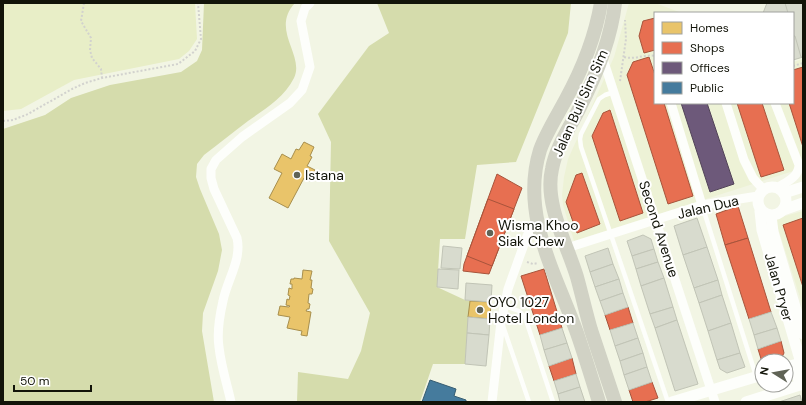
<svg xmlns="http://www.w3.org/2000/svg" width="806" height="405" font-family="'DM Sans',sans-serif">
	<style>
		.built { fill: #edf2d6 }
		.green { fill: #e8eec7 }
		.forest { fill: #d5dcac }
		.homes { fill: #e9c46a; stroke: #a88f4d }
		.shops { fill: #e76f51; stroke: #a7543b }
		.offices { fill: #6d597a; stroke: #524458 }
		.public { fill: #457b9d; stroke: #365c71 }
		.building { fill: #d8dbce; stroke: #c1c4b6 }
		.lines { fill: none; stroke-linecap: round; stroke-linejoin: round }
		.path { stroke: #d2d2ce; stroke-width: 2; stroke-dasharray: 2 2; stroke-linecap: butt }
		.service { stroke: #fdfefb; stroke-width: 4.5 }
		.minor { stroke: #fdfefb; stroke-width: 9 }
		.tertiary { stroke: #fdfefb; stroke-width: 11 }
		.primary { stroke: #d1d2c5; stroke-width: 14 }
		.poi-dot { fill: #606356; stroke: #fff; stroke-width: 1.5 }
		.labels { text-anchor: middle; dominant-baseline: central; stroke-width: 4; stroke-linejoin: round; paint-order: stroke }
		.street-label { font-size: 14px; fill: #121409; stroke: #fff }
		.poi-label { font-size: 14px; fill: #121409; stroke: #fff; text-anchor: start }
	</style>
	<rect width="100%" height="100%" fill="#f2f5e4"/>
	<g class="built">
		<path d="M629 3H655L682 13H655V103H793V62L803 59V168L574 241 563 205 562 195 564 177 568 159 614 57Z"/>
		<path d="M803 211V307L775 219Z"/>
	</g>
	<path class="green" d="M3 3H195L197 39 189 51 179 59 74 80 21 109 3 111Z"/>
	<g class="forest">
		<path d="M204 3H295C270 30 305 55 294 78 284 98 265 109 248 121 233 132 219 144 204 155L197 164 196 177 200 189 219 234 222 250 218 271 203 313 202 331 214 402H3V129L45 115 71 98 110 85 181 72 197 61 202 50Z"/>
		<path d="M377 3H571L568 33 516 162 477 165 465 239H440L437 287 465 300 470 301 465 364H433L420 402H297L298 372 348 379 361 351 370 313 329 241 331 142 318 114 369 46 389 33Z"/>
	</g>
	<g class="homes">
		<path d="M304 142 314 147 310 156 312 157 307 166 315 170 310 181 304 178 288 208 269 198 282 173 274 169 282 154 291 159 296 149 299 150Z"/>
		<path d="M303 270 312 271 310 280H312L311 288 313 289 312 294H309L308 303 310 304 309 309H307L306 311 311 312 307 336 301 335 302 331 287 328 290 317 278 315 280 306 289 307 290 306 286 305 287 299 289 300 290 296 288 295 289 288 292 289V284H290L291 279H294V278L302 279Z"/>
		<path d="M470 301 491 302 490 319 468 317Z"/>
	</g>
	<g class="shops">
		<path d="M655 18V50L644 53 639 36 643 21Z"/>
		<path d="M649 57 655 75V103H664L693 196 668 204 627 75 633 62Z"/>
		<path d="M803 67V147L789 103H793V70Z"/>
		<path d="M737 103H762L784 170 761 177Z"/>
		<path d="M610 110 643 213 620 221 592 136 603 113Z"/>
		<path d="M582 173 600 224 577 233 566 202 576 175Z"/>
		<path d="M497 174 522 188 489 274 463 271 464 264Z"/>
		<path d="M488 199 514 209 492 266 467 256Z"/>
		<path d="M738 206 748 238 725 245 716 214Z"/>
		<path d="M803 218V287L783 225Z"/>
		<path d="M748 238 771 312 749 319 725 245Z"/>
		<path d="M544 269 562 328 540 335 521 276Z"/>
		<path d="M628 307 633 323 610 330 605 315Z"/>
		<path d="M781 341 784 353 781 359 774 361 762 362 758 349Z"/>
		<path d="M572 358 576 374 554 381 549 366Z"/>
		<path d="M652 382 658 398 645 402H633L629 390Z"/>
	</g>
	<path class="offices" d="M681 103H707L734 184 710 192Z"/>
	<path class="public" d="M430 380 456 389 454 396 466 400V402H422Z"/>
	<g class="building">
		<path d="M767 3H803V57L793 60V13H763Z"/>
		<path d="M785 3H803V57H801L795 36H793V13H788Z"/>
		<path d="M697 218 707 247 683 255 674 226Z"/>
		<path d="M643 235 651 239 654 249 632 256 627 241Z"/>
		<path d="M443 246 462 248 460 269 441 268Z"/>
		<path d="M707 247 718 280 694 288 683 255Z"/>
		<path d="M608 248 613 264 590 272 585 256Z"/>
		<path d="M654 249 658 262 636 269 632 256Z"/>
		<path d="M658 262 664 278 641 286 636 269Z"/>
		<path d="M613 264 619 279 595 287 590 272Z"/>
		<path d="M438 269 459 270 458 289 437 287Z"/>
		<path d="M664 278 673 307 650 314 641 286Z"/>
		<path d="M619 279 623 293 600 301 595 287Z"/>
		<path d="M718 280 722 295 699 303 694 288Z"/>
		<path d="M466 283 492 285 491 302 465 300Z"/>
		<path d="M623 293 628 307 605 315 600 301Z"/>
		<path d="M722 295 731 323 708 331 699 303Z"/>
		<path d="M673 307 677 320 655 328 650 314Z"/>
		<path d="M771 312 777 328 754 335 749 319Z"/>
		<path d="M468 317 490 319 489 335 467 333Z"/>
		<path d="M677 320 698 384 675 391 655 328Z"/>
		<path d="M633 323 638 338 615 346 610 330Z"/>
		<path d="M731 323 740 353 717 360 708 331Z"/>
		<path d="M562 328 567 343 544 350 540 335Z"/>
		<path d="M777 328 781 341 758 349 754 335Z"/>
		<path d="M467 333 489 335 486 366 465 364Z"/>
		<path d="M638 338 643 353 620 361 615 346Z"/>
		<path d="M567 343 572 358 549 366 544 350Z"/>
		<path d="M643 353 647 367 624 375 620 361Z"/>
		<path d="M740 353 745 367 727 373 720 369 717 360Z"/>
		<path d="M647 367 652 382 629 390 624 375Z"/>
		<path d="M576 374 580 387 558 394 554 381Z"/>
		<path d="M580 387 585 402H560L558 394Z"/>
		<path d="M800 395 802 402H779Z"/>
	</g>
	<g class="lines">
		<g class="path">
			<path d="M84 3 81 21 91 38 90 50 92 58 101 69 102 78"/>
			<path d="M624 57C635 60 644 54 655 56"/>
			<path d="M793 66 803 63"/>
			<path d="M620 81 626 39 625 20"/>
			<path d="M3 121 13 120 28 114 72 89 85 83 102 78 178 64 195 51 201 39 198 3"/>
			<path d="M527 262 533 264 538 263"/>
		</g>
		<g class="service">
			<path d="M614 92 605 95 599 99 581 134 580 139 581 147 668 402"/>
			<path d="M702 205 756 376"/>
			<path d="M505 306 519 311 525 317 553 402"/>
			<path d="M503 326 529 402"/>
		</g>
		<g class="minor">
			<path d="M602 56 715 402"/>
			<path d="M671 103 702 205"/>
			<path d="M726 103 744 160 753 178 763 189"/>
			<path d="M775 103 799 165C799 177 786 182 777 188"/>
			<path d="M567 248 702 205 758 196"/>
			<path d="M231 402C227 384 221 366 219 347 217 334 220 314 223 301 227 280 242 260 237 238L214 189 211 178V169L216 160 242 137 290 103 302 90 310 67 301 21 305 8 310 3"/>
			<path d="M492 402 501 322 508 289 527 236 531 229 537 224"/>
		</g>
		<g class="tertiary">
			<circle cx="772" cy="201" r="14"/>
			<path d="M784 193 803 187"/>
			<path d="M783 210 803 203"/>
			<path d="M760 211 762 230 801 363 786 367"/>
			<path d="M771 216 773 232 803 334"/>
			<path d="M803 361C794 367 794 377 803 382"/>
			<path d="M672 402 762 375"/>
			<path d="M746 402 803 384"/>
		</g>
		<g class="primary">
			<path d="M599 402C592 379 585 356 577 333 556 274 520 215 540 150 546 133 557 116 566 99 583 68 595 38 601 3"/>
			<path d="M615 402C607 378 599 354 591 330 586 313 582 295 577 277 567 244 544 204 552 169 556 147 569 129 579 109 596 76 611 40 615 3"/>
		</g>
	</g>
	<g class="poi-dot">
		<circle cx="297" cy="175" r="4"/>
		<circle cx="490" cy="233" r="4"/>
		<circle cx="480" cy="310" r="4"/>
	</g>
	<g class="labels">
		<g class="street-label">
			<text transform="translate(580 103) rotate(-66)">Jalan Buli Sim Sim</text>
			<text transform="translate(708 207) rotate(-13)">Jalan Dua</text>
			<text transform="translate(659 229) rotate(72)">Second Avenue</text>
			<text transform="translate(779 287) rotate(74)">Jalan Pryer</text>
		</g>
		<g class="poi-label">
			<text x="305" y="175">Istana</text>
			<text x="498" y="225">Wisma Khoo<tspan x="498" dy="16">Siak Chew</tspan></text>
			<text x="488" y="302">OYO 1027<tspan x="488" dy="16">Hotel London</tspan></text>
		</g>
	</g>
	<rect width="806" height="405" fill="none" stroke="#121409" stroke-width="8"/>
	<rect x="654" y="12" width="140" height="92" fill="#ffffff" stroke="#a0a19d"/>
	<rect x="662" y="22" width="20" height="12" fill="#e9c46a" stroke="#a0a19d"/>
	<text x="690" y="32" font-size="12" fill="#121409">Homes</text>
	<rect x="662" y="42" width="20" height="12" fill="#e76f51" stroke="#a0a19d"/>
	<text x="690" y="52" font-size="12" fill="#121409">Shops</text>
	<rect x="662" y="62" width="20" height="12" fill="#6d597a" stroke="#a0a19d"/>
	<text x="690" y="72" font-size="12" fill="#121409">Offices</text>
	<rect x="662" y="82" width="20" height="12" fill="#457b9d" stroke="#a0a19d"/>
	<text x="690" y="92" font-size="12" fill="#121409">Public</text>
	<g transform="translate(774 373) rotate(281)"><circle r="19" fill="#ffffff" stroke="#a0a19d"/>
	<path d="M0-3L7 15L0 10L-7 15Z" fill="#606356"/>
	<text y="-6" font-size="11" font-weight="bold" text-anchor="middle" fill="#121409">N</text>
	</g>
	<path d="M14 385v6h77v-6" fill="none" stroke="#121409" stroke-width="2"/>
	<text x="20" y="385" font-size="12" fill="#121409" stroke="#ffffff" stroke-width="3" paint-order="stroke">50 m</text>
</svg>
